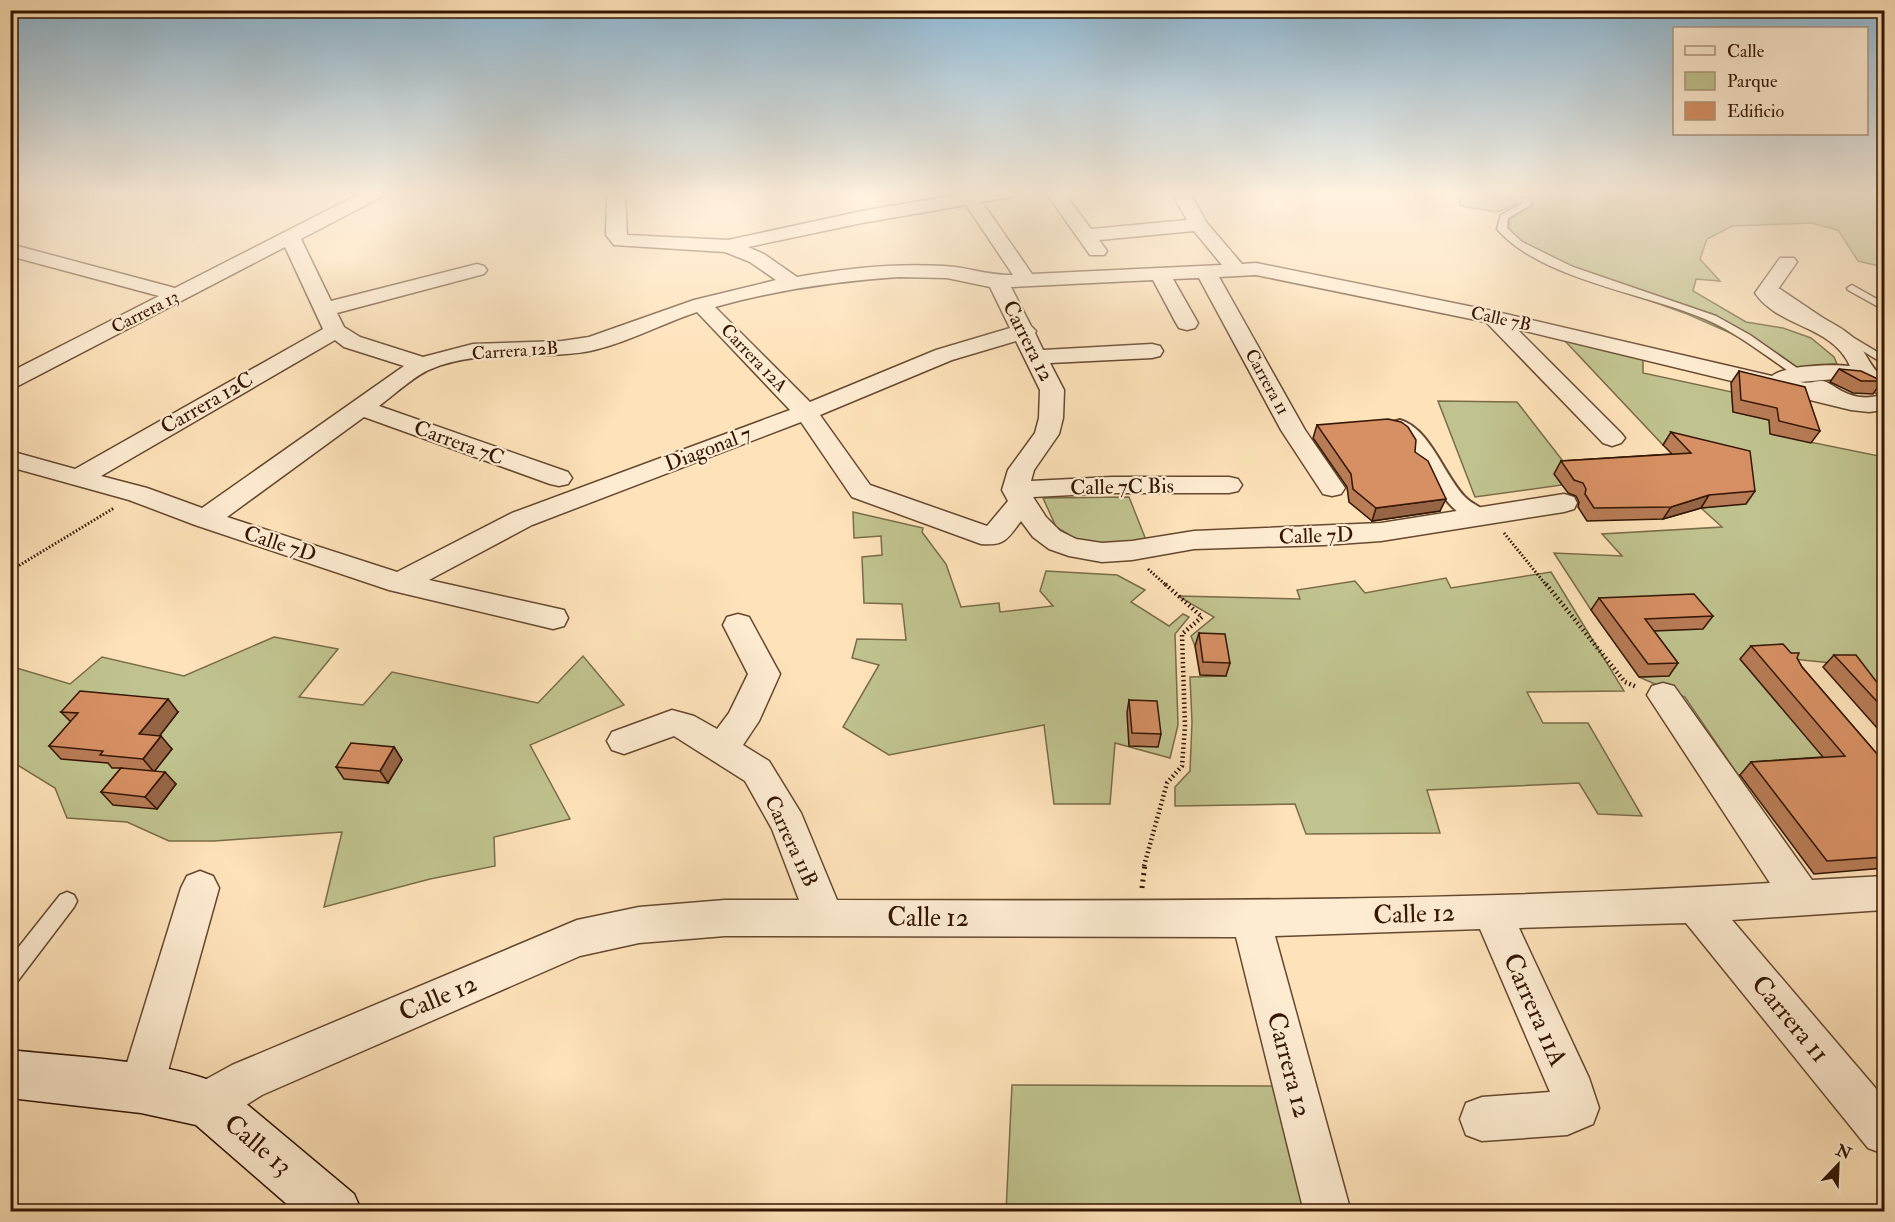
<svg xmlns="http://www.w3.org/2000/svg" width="1895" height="1222" font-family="'IM FELL Double Pica',serif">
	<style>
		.green { fill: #c0c38f; stroke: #7a6c48; stroke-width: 1.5 }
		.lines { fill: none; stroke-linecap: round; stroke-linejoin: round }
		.service-casing { stroke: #66482f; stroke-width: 3 }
		.pedestrian-casing { stroke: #66482f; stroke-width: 4 }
		.minor-casing { stroke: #66482f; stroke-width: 3 }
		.secondary-casing { stroke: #331501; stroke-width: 3 }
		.path-far2 { stroke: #331501; stroke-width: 3; stroke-dasharray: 1.5 2; stroke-linecap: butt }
		.path-far1 { stroke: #331501; stroke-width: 4.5; stroke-dasharray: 1.5 3; stroke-linecap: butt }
		.path { stroke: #331501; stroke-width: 5; stroke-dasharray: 2 4.5; stroke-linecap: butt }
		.service { fill: #feecd2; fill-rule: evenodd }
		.pedestrian { fill: #feecd2; fill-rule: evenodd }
		.minor { fill: #feecd2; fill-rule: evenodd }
		.secondary { fill: #feecd2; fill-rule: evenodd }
		.wall { fill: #b87c56; stroke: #331501; stroke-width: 1.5 }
		.shaded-wall { fill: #966546; stroke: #331501; stroke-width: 1.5 }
		.building { fill: #d69064; stroke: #331501; stroke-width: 1.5 }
		.labels { text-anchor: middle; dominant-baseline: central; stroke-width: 4.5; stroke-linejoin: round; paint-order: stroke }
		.far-street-label { font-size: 18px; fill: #331501; stroke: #feecd2 }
		.street-label { font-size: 21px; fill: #331501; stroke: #feecd2 }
		.near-street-label { font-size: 26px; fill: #331501; stroke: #feecd2 }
	</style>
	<rect width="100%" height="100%" fill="#fee2b9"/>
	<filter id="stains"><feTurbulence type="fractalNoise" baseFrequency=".00333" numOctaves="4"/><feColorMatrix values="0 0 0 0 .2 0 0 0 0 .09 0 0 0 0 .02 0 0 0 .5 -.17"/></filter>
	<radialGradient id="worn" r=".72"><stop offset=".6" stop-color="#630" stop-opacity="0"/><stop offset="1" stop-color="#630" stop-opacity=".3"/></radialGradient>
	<g class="green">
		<path d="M1447 193H1503L1520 203 1497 212 1461 206 1457 194Z"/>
		<path d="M1518 193H1884V267L1858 261 1838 230 1811 223 1732 226 1707 239 1700 259 1720 281 1696 279 1693 291 1746 322 1783 328 1811 338 1834 357 1837 364 1795 367 1767 349 1687 314 1615 288 1509 237 1510 219 1533 205Z"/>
		<path d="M1565 341 1643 359V373L1732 392 1733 412 1769 420 1771 434 1884 457V699L1851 665 1773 657 1741 660 1833 768 1738 775 1685 697 1639 677 1668 676 1636 632 1686 607 1591 610 1554 553 1622 556 1602 534 1722 527 1701 508 1746 503 1742 463 1663 445Z"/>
		<path d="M1438 401 1517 402 1573 474 1555 475 1562 485 1475 497Z"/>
		<path d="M1129 497 1146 540 1085 544 1056 527 1043 498Z"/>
		<path d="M853 512 923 528 922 532 946 564 961 607 999 603 1000 612 1053 606 1040 591 1046 571 1117 575 1145 590 1131 602 1169 626 1183 614 1189 617 1175 634 1178 725 1170 758 1115 743 1110 804H1054L1044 725 889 755 843 727 879 665 852 658 857 639 906 640 902 604 864 603 862 557 882 555 881 536 854 538Z"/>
		<path d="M1551 572 1624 691 1527 692 1543 723H1588L1642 816 1598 814 1579 783 1427 790 1440 833 1306 834 1295 804 1175 806V787L1190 771 1192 722 1190 677 1226 676 1195 646 1191 636 1214 617 1178 596 1300 599 1297 590 1355 581 1365 593 1446 578 1451 588Z"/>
		<path d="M274 637 338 649 299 697 363 705 392 672 538 703 583 656 624 705 530 745 570 819 494 837 495 866 430 879 324 907 342 832 214 841H169L127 822 67 818 55 788 11 761 10 666 70 684 102 657 184 676Z"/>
		<path d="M1012 1085 1277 1086 1307 1212H1006Z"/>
	</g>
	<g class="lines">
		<g class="service-casing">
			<g id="service">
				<path d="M1523 199H1529L1531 205 1508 218 1507 228 1522 242 1573 267 1716 316 1750 335 1807 375 1805 377H1797C1767 357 1738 333 1705 319 1644 293 1540 279 1497 229L1501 215 1521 204Z"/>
				<path d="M1852 285 1884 303V310L1848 290 1847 288Z"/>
				<path d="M1776 288 1780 289 1826 320 1821 323 1817 322 1772 293V289Z"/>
				<path d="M1844 332 1884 356V364L1840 337 1838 335Z"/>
				<path d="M67 892 74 895 77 901 74 907 17 982 10 984V958L60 895Z"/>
			</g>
		</g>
		<g class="pedestrian-casing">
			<path id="pedestrian" d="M1400 420C1430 428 1445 478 1466 498 1473 505 1483 507 1488 515L1485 520C1450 529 1424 459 1405 438 1400 434 1395 431 1391 426L1393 422Z"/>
		</g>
		<g class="minor-casing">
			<g id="minor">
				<path d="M361 193H384L381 197 301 239 331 301 477 264 484 266 487 270 484 274 337 313 344 327 360 337 423 357 473 344 562 341 589 337 694 300 776 280 750 262 725 252 614 245 606 235 607 193H625L627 235 728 240 862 211 968 193H1014L1011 197 982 202 1032 274 1222 265 1194 231 1099 240 1107 251 1104 255H1090L1046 193H1064L1091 229 1187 220 1172 193H1190L1207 223 1242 264 1256 263 1493 311 1772 376C1785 365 1833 364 1850 366 1832 325 1779 328 1755 293L1780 258H1794L1797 262 1776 292C1799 310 1828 317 1850 335 1865 347 1869 368 1884 378V410L1869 412 1851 410 1517 329 1621 433 1625 438 1621 443 1612 446 1603 443 1486 322 1256 275 1219 277 1305 430 1345 488 1341 494 1332 496 1323 494 1281 430 1199 278 1173 279 1198 323 1195 328 1187 330 1179 328 1176 323 1153 280 1011 287 1031 326 1036 331 1035 333 1043 350 1152 344 1160 346 1163 351 1160 356 1152 358 1050 363 1064 390 1063 418 1059 434 1034 470 1031 481 1112 477H1229L1238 479 1242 485 1238 491 1229 493H1112L1033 497 1046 517 1060 531 1076 539 1102 543 1132 541 1194 531 1381 523 1564 494 1574 497 1577 503 1574 509 1564 512 1381 541 1324 545 1194 549 1132 560 1102 562 1069 556 1049 549 1033 537 1021 521C1007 539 1005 546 981 544L852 497 801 422 532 525 429 580 564 610 568 618 564 626 553 629 389 590 195 525 129 500 10 467V451L75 469 323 329 285 247 18 386 10 388V372L159 296 10 256V244L175 288ZM966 205 1013 275C989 276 968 267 944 266 895 263 846 268 797 277L764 254 748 247 862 223ZM899 277 947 278 990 287 1010 328 936 350 810 402 715 307C776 290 837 281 899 277ZM697 312 790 410 512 513 397 572 227 517 364 417 550 484 559 486 568 484 572 478 568 472 379 406C394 395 415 375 431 369 481 348 538 361 590 351 627 343 661 324 697 312ZM335 340 344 347 404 366 202 508 147 488 101 476ZM1016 341 1040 390 1039 418 1035 433 1008 470 1002 490 1008 501 987 526 870 485 820 415 952 360ZM1835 379 1853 381 1881 395C1865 400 1850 397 1835 387 1831 385 1828 382 1823 381 1813 381 1810 384 1800 382Z"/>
				<path d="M738 614 749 617 780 674 759 721 743 745 769 761 801 813 837 900C1148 901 1460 902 1770 883L1647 695 1652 686 1663 683 1674 686 1812 880 1884 876V910L1732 920 1884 1098V1154L1868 1148 1686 923 1519 928 1589 1078 1599 1108 1593 1124 1567 1135 1482 1141 1466 1135 1460 1119 1466 1103 1482 1097 1550 1092 1480 929 1275 936 1351 1212H1304L1236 937 725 936 639 943 580 956 262 1095 224 1119 208 1125 192 1119 186 1103 192 1087 232 1065 577 920 639 907 725 900H799L772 829 745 781 674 736 624 754 612 750 607 741 612 732 672 710 694 716 717 729 729 713 748 674 723 625 727 617Z"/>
				<path d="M200 871 213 876 219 888 163 1089 156 1104 141 1111 126 1104 119 1089 181 888 187 876Z"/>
			</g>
		</g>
		<g class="secondary-casing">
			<path id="secondary" d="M10 1050C79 1058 161 1059 225 1086L354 1194 362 1212H296L196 1125 141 1113 10 1098Z"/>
		</g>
		<g class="path-far2">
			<path d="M1504 533 1547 586"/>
			<path d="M1148 569 1167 586"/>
			<path d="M10 571 114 508"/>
		</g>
		<g class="path-far1">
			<path d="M1546 584 1625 682 1637 687"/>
			<path d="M1144 866 1167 783 1182 766 1185 726 1182 634 1202 617 1165 584"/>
		</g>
		<path class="path" d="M1142 888 1145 864"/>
		<use href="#service" class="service"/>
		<use href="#pedestrian" class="pedestrian"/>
		<use href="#minor" class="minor"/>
		<use href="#secondary" class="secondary"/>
	</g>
	<g class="wall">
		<path d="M1839 369 1882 381 1873 394 1853 393 1830 382Z"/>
		<path d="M1739 371 1820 431 1811 443 1770 434 1769 420 1733 412 1731 383Z"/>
		<path d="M1317 425 1415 452 1440 511 1372 521 1349 502 1347 487 1313 438Z"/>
		<path d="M1671 432 1755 491 1746 504 1701 508 1663 519 1587 521 1578 507 1579 502 1576 496 1568 493 1554 474 1561 461 1672 454 1663 445Z"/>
		<path d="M1599 598 1713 616 1703 629 1654 631 1678 663 1669 676 1639 677 1591 610Z"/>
		<path d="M1199 633 1230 663 1226 676 1200 675 1195 646Z"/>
		<path d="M1751 646 1791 653 1797 658 1802 667 1884 762V868L1814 874 1740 775 1751 762 1823 757 1740 659Z"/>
		<path d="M1834 655 1879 685H1884V729H1878L1823 667Z"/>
		<path d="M1129 700 1161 734 1158 747 1129 746 1127 713Z"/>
		<path d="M61 712H178L159 736 172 749 154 771 176 784 157 809 113 805 101 792 121 768H112L108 763 61 759 49 746 71 722Z"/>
		<path d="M394 747 402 760 388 783 344 779 336 767Z"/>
	</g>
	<g class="shaded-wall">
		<path d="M1709 495 1701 508 1663 519 1671 507Z"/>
		<path d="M1446 499 1440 511 1372 521 1376 508Z"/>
		<path d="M168 699 178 712 151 747 139 734Z"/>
		<path d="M161 736 172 749 154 772 143 759Z"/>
		<path d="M394 747 402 760 388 783 380 771Z"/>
		<path d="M165 772 176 784 157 809 145 797Z"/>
	</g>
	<g class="building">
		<path d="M1839 369 1861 371 1882 381H1861Z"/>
		<path d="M1739 371 1805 387 1820 431 1779 421 1777 408 1741 400Z"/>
		<path d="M1388 419 1401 422 1408 427 1416 440 1415 452 1428 461 1446 499 1376 508 1353 489 1351 474 1317 425Z"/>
		<path d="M1671 432 1750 451 1755 491 1709 495 1671 507 1594 508 1585 494 1586 489 1583 483 1574 480 1561 461 1691 453Z"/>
		<path d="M1694 594 1713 616 1645 619 1678 663 1648 664 1599 598Z"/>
		<path d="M1199 633 1225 634 1230 663 1203 662Z"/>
		<path d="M1783 644 1791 653H1799L1797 658 1802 667 1884 762V857L1827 861 1751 762 1845 756 1751 646Z"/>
		<path d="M1834 655H1856L1879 685H1884V709Z"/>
		<path d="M80 691 168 699 139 734 161 736 143 759 100 755 103 751 49 746 78 713 61 712Z"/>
		<path d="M1129 700 1157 701 1161 734 1132 733Z"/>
		<path d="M351 743 394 747 380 771 336 767Z"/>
		<path d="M121 768 165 772 145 797 101 792Z"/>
	</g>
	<linearGradient id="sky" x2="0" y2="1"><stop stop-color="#8cb7d4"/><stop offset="0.53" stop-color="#fff2e0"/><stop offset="1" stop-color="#fff2e0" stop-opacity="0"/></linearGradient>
	<rect width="1895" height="364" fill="url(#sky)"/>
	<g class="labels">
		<g class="far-street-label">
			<text transform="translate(145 312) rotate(-27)">Carrera 13</text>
			<text transform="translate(1501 319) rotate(12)">Calle 7B</text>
			<text transform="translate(515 351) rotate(-4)">Carrera 12B</text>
			<text transform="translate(754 358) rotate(46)">Carrera 12A</text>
			<text transform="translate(1267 382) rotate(61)">Carrera 11</text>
		</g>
		<g class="street-label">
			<text transform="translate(1028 341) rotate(63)">Carrera 12</text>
			<text transform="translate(207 403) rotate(-30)">Carrera 12C</text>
			<text transform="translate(459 443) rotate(20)">Carrera 7C</text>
			<text transform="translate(708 449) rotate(-21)">Diagonal 7</text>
			<text transform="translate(1122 487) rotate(-1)">Calle 7C Bis</text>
			<text transform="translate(1316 536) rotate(-2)">Calle 7D</text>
			<text transform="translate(280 544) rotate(18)">Calle 7D</text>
			<text transform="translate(791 841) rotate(65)">Carrera 11B</text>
		</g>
		<g class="near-street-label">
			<text transform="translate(1414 914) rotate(-2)">Calle 12</text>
			<text x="928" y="918">Calle 12</text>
			<text transform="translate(438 998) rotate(-23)">Calle 12</text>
			<text transform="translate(1535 1010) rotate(66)">Carrera 11A</text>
			<text transform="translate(1790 1019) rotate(50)">Carrera 11</text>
			<text transform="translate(1289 1065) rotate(75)">Carrera 12</text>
			<text transform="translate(258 1145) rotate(40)">Calle 13</text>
		</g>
	</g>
	<rect width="1895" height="1222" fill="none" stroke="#fee2b9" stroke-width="36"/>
	<rect x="12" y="12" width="1871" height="1198" fill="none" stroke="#331501" stroke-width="3"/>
	<rect x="18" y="18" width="1859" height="1186" fill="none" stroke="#331501" stroke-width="1.5"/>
	<rect x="1673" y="27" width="195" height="108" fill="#feecd2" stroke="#ad967e" stroke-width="1.5"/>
	<rect x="1685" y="46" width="30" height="9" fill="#feecd2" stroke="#ad967e" stroke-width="1.5"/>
	<text x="1727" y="57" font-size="18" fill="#331501">Calle</text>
	<rect x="1685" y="72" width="30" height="18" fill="#c0c38f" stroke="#ad967e" stroke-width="1.5"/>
	<text x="1727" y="87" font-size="18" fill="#331501">Parque</text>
	<rect x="1685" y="102" width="30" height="18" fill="#d69064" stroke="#ad967e" stroke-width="1.5"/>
	<text x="1727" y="117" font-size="18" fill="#331501">Edificio</text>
	<g transform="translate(1838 1165) rotate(23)" stroke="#feecd2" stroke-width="4.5" paint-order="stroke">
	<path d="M0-4.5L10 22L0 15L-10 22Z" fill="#331501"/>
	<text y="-9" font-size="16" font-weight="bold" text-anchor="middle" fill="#331501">N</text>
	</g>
	<rect width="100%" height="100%" filter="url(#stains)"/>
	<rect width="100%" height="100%" fill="url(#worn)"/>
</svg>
